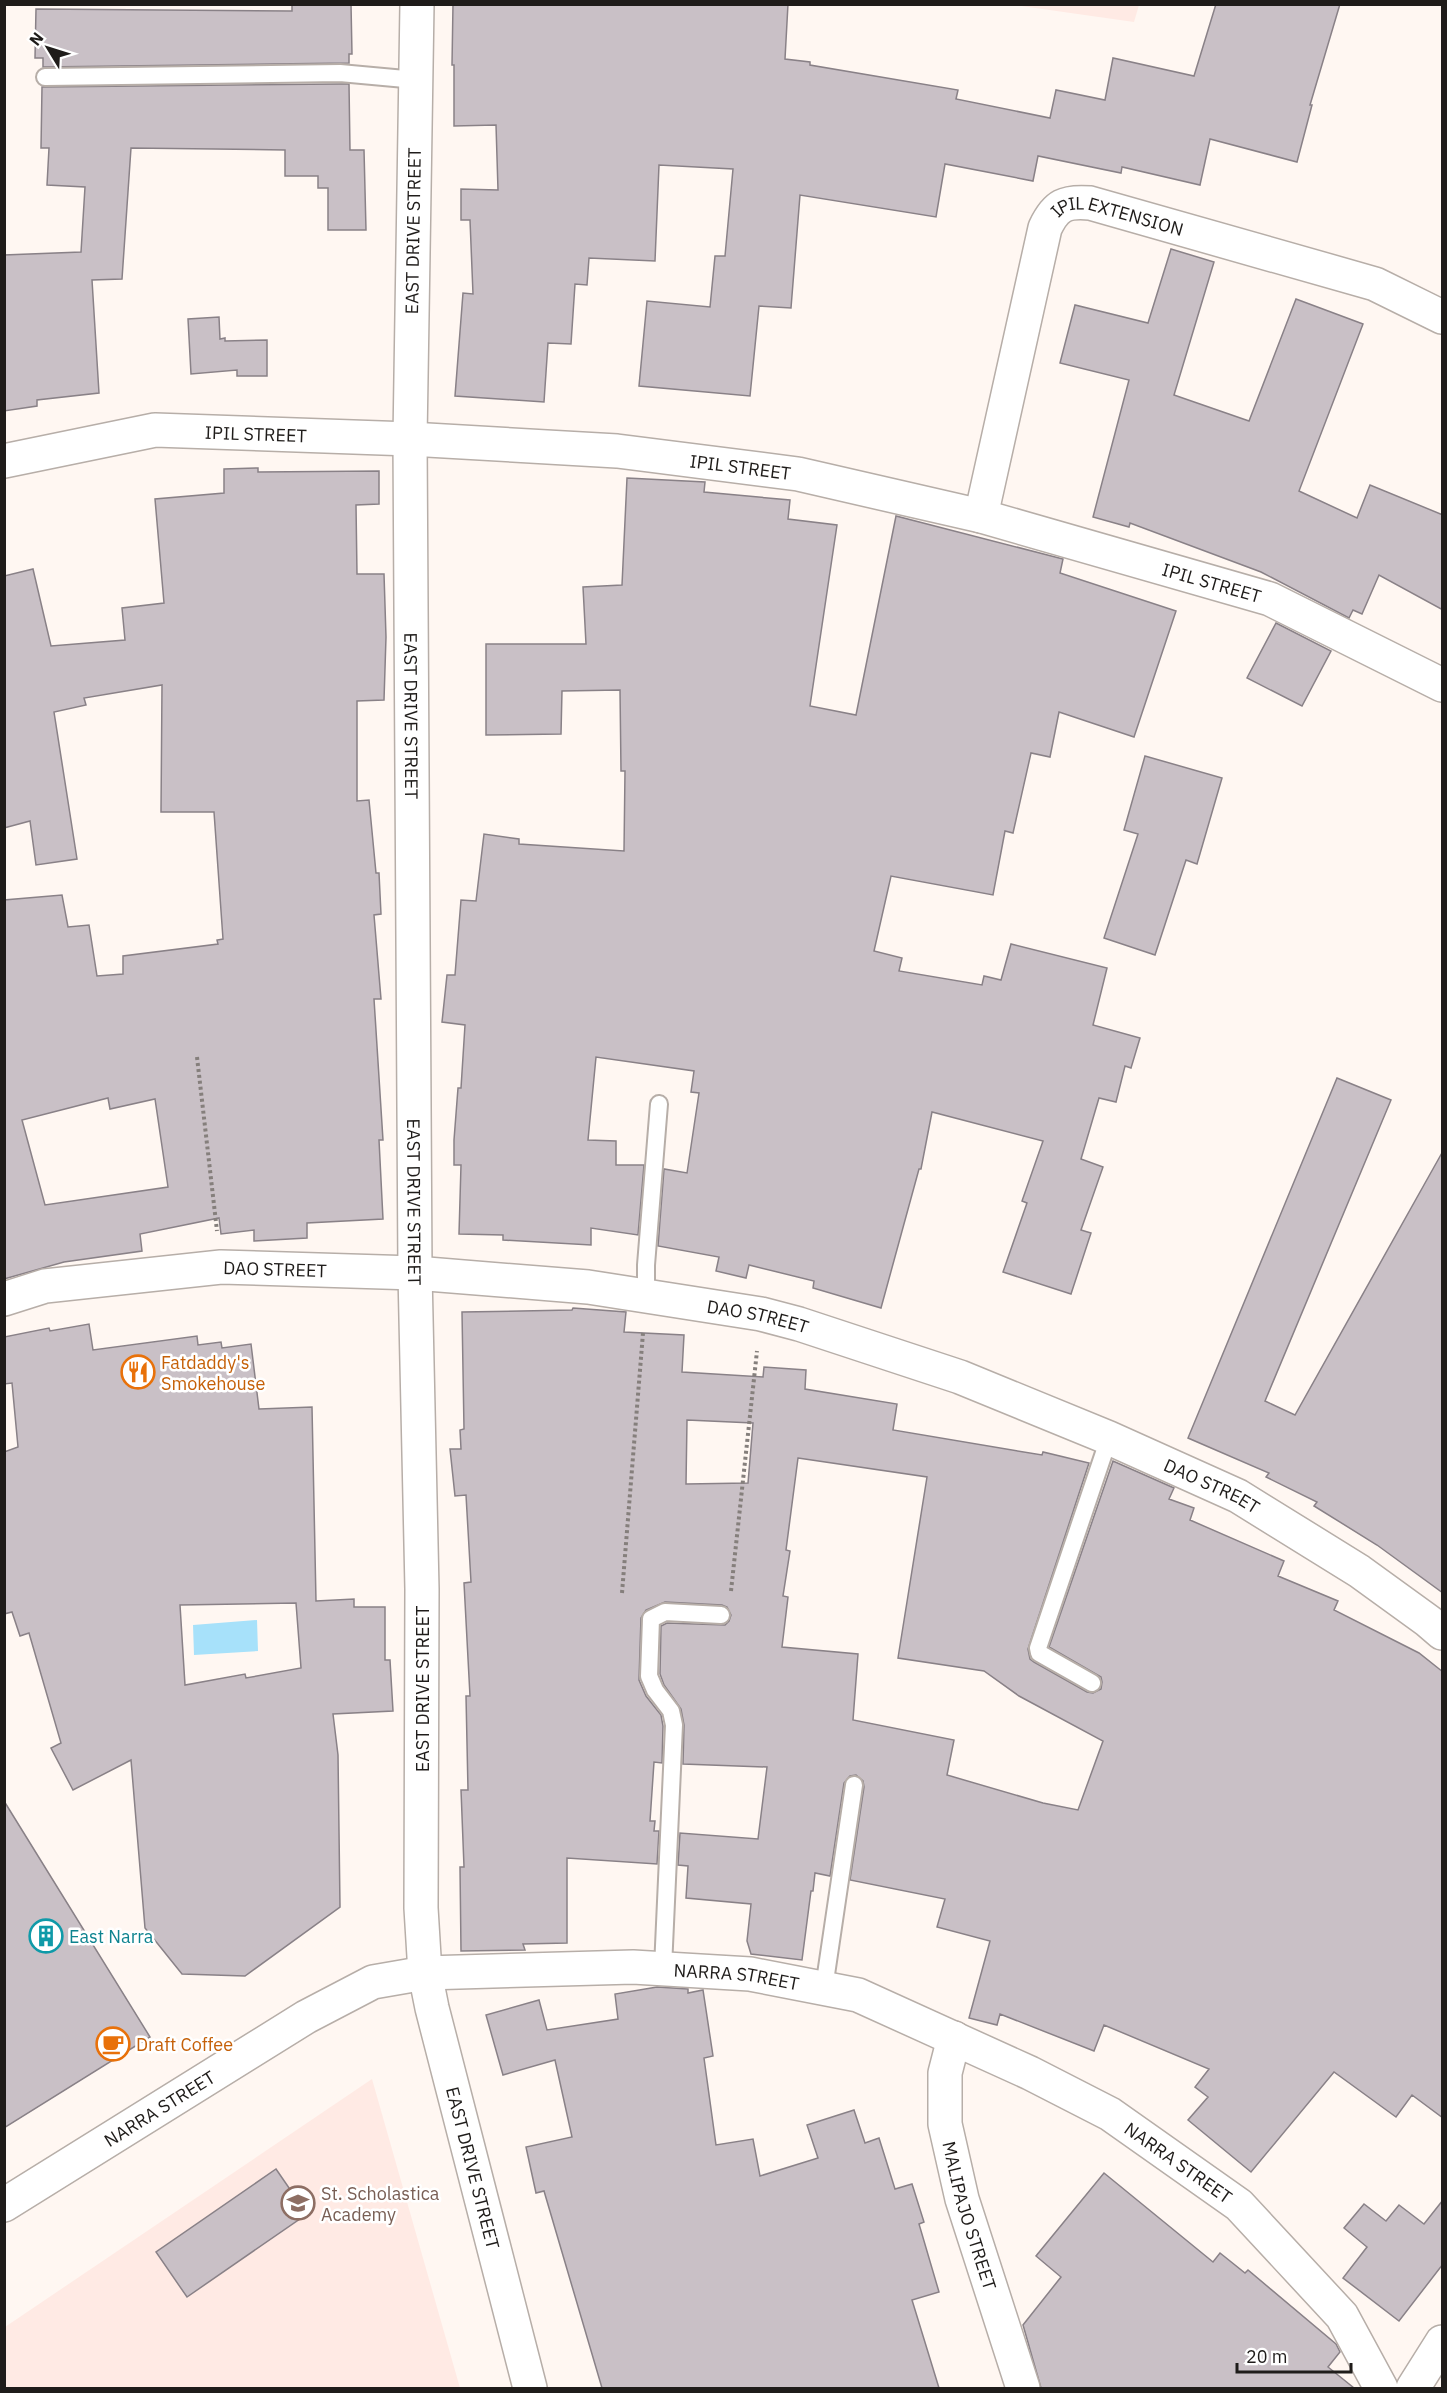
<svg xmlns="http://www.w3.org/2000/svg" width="1447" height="2393" font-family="'IBM Plex Sans',sans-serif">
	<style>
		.education { fill: #ffeae4 }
		.water { fill: #a7e1fa }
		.building { fill: #c9c0c6; stroke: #898187; stroke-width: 1.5; fill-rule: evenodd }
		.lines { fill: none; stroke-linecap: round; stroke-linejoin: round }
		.service-casing { stroke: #b7aea8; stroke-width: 20 }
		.minor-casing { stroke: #b7aea8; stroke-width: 36 }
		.tertiary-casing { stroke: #b7aea8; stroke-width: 36 }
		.path { stroke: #857f7c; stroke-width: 4; stroke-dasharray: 3 3; stroke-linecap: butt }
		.service { stroke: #fff; stroke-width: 16 }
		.minor { stroke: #fff; stroke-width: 33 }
		.tertiary { stroke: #fff; stroke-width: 33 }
		.labels { text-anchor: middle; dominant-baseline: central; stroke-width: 5; stroke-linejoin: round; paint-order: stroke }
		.street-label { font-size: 18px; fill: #1f1c1a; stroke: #fff }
		.food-label { font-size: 18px; fill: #c56008; stroke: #fff; text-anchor: start }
		.culture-label { font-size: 18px; fill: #0d838f; stroke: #fff; text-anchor: start }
		.education-label { font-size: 18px; fill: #785e54; stroke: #fff; text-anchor: start }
	</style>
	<rect width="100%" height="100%" fill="#fff7f2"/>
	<g class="education">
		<path d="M1014 5H1139L1134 22Z"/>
		<path d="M372 2079 460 2388H5V2327Z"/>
	</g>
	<path class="water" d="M257 1620 258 1651 194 1655 193 1625Z"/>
	<g class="building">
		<path d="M292 4H351L352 54H349V63L43 67V58H35L36 9 292 11Z"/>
		<path d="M453 4H788L785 59 810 62V65L958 90 956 99 1050 118 1056 90 1105 100 1113 58 1194 76 1216 4H1340L1310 105H1312L1297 162 1210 139 1200 185 1122 167 1121 173 1038 156 1033 181 945 164 936 217 800 195 791 308 759 306 750 396 639 386 647 301 710 307 715 256H725L733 169 659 165 655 261 589 258 587 285 575 284 571 344 548 343 544 402 455 396 463 293 473 294 470 220H461V189L498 190 496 125 454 126V65H452Z"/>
		<path d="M340 84H349L350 150H364L366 230H328V188H318V176H285V150L131 148 122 279 92 280 99 393 37 400V406L4 411V255L81 252 85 187 47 185 49 148H41L42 87Z"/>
		<path d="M1171 249 1214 262 1174 395 1249 421 1296 299 1363 324 1299 491 1357 518 1370 485 1443 515V610L1379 575 1362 614 1353 610 1349 618 1261 572 1130 523 1129 527 1093 517 1129 380 1060 363 1075 305 1148 323Z"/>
		<path d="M219 317 220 339 225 338V341L267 340V376H237V370L191 374 188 319Z"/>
		<path d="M258 468V472L379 471V504L356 505 357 574H384L386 637 384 700 357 701V801L369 800 376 873H379L381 914 374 915 381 999H374L383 1140H379L383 1219 307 1223V1238L254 1241V1230L221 1234 219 1218 140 1234 142 1251 64 1262 4 1279V900L62 895 68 927 89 925 97 976 123 974V956L218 944 217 940 223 939 214 812H161L162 685 84 698 86 705 54 712 77 859 36 865 30 821 4 828V576L33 569 51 646 125 640 122 608 164 603 155 499 224 493V469ZM108 1098 110 1109 155 1099 168 1187 45 1205 22 1120Z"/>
		<path d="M627 478 705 482 704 492 790 500 788 519 837 525 810 706 856 715 896 516 1063 559 1060 573 1176 611 1134 737 1059 712 1050 757 1031 753 1013 833 1005 831 993 895 891 876 874 951 902 958 899 971 982 985 984 976 1001 980 1011 944 1107 968 1093 1025 1140 1038 1131 1068 1125 1066 1116 1102 1099 1098 1081 1159 1103 1167 1081 1230 1091 1233 1071 1294 1003 1272 1027 1203 1022 1201 1043 1141 932 1112 921 1169H919L881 1308 813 1288 814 1281 749 1265 746 1278 716 1271 719 1257 658 1246 664 1169 687 1173 699 1093 691 1092 694 1071 596 1057 588 1140 616 1141V1165H644L638 1235 591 1228V1245L503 1240V1235L459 1234 461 1165H454V1140L458 1088H461L465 1025 442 1022 447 975H455L461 900 476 901 484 834 519 839V844L624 851 625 771H621L620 690 562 691 561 734 486 735V644H586L583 587 622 585Z"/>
		<path d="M1276 623 1331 651 1302 706 1247 678Z"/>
		<path d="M1145 756 1222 778 1197 864 1186 860 1155 955 1104 938 1138 834 1124 830Z"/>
		<path d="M1337 1078 1391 1100 1265 1401 1295 1415 1443 1151V1593L1377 1545 1314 1506 1317 1502 1266 1477 1269 1473 1188 1438Z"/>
		<path d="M573 1308 626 1312 624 1332 684 1335 682 1372 763 1377 764 1367 806 1370 805 1389 897 1404 893 1430 1042 1455 1043 1452 1089 1463 1028 1649 1030 1659 1034 1662 1087 1692 1093 1693 1101 1689 1102 1682 1101 1677 1049 1647 1113 1461 1174 1488 1169 1499 1194 1508 1190 1520 1284 1561 1278 1576 1338 1601 1334 1610 1419 1653 1443 1672V2118L1412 2095 1396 2117 1334 2072 1251 2172 1188 2120 1208 2097 1195 2087 1209 2069 1104 2025 1094 2051 1000 2014 997 2025 969 2018 990 1941 937 1927 945 1899 850 1880 864 1787 863 1781 856 1775 850 1776 844 1783 830 1876 815 1873 813 1891H811L802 1960 751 1954 747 1941 751 1904 686 1898 688 1866 678 1865 680 1833 758 1839 767 1767 683 1764 684 1725 681 1709 664 1685 660 1674 661 1626 667 1623 725 1625 729 1621 731 1615 727 1607 722 1605 665 1602 646 1610 641 1618 639 1680 646 1696 661 1715 663 1726 662 1763 654 1762 650 1821H655L654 1831H659L657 1864 567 1858V1943L523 1944 525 1950 461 1951 460 1867H464L461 1790H468L466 1696H470L464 1583 471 1582 466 1495 455 1496 450 1449H461L460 1430 464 1429 462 1312 572 1310ZM687 1420 753 1423 748 1483 686 1484ZM798 1458 927 1477 898 1658 984 1671 1019 1696 1103 1741 1078 1810 1043 1803 947 1775 954 1740 853 1720 858 1654 782 1647 788 1597 783 1596 790 1551 786 1550Z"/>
		<path d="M89 1324 93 1350 197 1336 198 1345 221 1342 222 1348 251 1344 259 1409 312 1407 316 1601 354 1599V1607H385V1660H390L393 1711 333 1714 338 1755 340 1907 245 1976 182 1974 145 1928 131 1760 73 1790 51 1748 61 1743 29 1633 20 1636 12 1612 4 1614V1452L18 1447 12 1383 4 1384V1337L49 1328 50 1331ZM296 1603 301 1668 246 1678 245 1674 185 1685 180 1605Z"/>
		<path d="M4 1801 150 2037 4 2128Z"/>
		<path d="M657 1987 688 1989V1993L703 1990 713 2056 704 2058 716 2145 753 2139 760 2176 818 2158 807 2125 854 2110 865 2143 879 2138 895 2189 912 2184 924 2222 919 2224 939 2292 912 2300 939 2388H602L544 2191 536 2193 526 2147 572 2137 555 2060 503 2075 486 2015 539 2000 547 2030 618 2019 615 1994Z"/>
		<path d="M276 2169 307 2214 187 2297 156 2252Z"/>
		<path d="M1104 2173 1213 2262 1220 2253 1245 2273 1248 2270 1336 2344 1340 2352 1328 2367 1354 2388H1041L1023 2325 1061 2277 1036 2256Z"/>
		<path d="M1443 2200V2264L1399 2321 1343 2278 1367 2247 1344 2228 1364 2204 1386 2221 1399 2205 1424 2224Z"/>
	</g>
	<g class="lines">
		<g class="service-casing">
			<g id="service">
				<path d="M45 77 340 73 416 80"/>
				<path d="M646 1296V1265L659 1104"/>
				<path d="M1092 1683 1039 1653 1038 1648 1109 1438"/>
				<path d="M663 1968 674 1725 671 1711 655 1690 649 1676 651 1619 665 1612 721 1615"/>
				<path d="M824 1988 854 1785"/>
			</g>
		</g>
		<g class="minor-casing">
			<g id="minor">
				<path id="s1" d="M4 461 155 430 410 439 617 451 798 474 981 516 1270 599 1442 685"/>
				<path id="s2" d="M981 516 1045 228C1056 205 1065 201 1090 203L1375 284 1442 317"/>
				<path id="s3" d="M4 1299 45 1286 221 1267 415 1273 588 1287 761 1314 799 1324 960 1377 1109 1438 1238 1496 1359 1571 1428 1621 1442 1633"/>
				<path id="s4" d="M425 1973 633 1967 750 1974 858 1995 1030 2073 1110 2114 1239 2205 1342 2316 1381 2388"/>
				<path id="s5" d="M954 2038 945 2073V2124L962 2199 1023 2388"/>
			</g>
		</g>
		<g class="tertiary-casing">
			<g id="tertiary">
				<path id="s6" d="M417 4 410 439 415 1273 422 1589 421 1908 425 1973 432 2008 530 2388"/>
				<path id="s7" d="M4 2205 306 2017 373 1982 425 1973"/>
				<path d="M1413 2388 1442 2342"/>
			</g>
		</g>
		<g class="path">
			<path d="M197 1057 217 1231"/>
			<path d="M731 1591 757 1351"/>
			<path d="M622 1593 643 1333"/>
		</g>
		<use href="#service" class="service"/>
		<use href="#minor" class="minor"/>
		<use href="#tertiary" class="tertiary"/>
	</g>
	<defs>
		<g id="restaurant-ring" transform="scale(1.725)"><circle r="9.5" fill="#fff" stroke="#e8710a" stroke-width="1.5"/><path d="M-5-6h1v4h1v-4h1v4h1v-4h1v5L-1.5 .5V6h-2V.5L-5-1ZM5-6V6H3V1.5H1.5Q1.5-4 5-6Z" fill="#e8710a"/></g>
		<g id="building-ring" transform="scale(1.725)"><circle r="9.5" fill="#fff" stroke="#0f9aa8" stroke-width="1.5"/><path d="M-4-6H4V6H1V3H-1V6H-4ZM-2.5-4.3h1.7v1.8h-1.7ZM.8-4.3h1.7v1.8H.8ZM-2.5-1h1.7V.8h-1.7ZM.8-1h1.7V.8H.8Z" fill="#0f9aa8"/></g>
		<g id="cafe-ring" transform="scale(1.725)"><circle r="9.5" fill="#fff" stroke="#e8710a" stroke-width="1.5"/><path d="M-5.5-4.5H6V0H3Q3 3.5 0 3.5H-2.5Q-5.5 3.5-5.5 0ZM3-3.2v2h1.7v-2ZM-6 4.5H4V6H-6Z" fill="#e8710a"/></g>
		<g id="school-ring" transform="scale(1.725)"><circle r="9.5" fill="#fff" stroke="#8d6e63" stroke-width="1.5"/><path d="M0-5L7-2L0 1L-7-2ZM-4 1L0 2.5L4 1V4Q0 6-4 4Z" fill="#8d6e63"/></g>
	</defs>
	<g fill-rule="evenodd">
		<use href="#restaurant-ring" x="138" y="1372"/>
		<use href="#building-ring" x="46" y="1936"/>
		<use href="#cafe-ring" x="113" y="2044"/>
		<use href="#school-ring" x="298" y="2203"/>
	</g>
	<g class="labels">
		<g class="street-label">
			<text stroke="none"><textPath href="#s2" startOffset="380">IPIL EXTENSION</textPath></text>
			<text transform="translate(413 231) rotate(-89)">EAST DRIVE STREET</text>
			<text stroke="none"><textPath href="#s1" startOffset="255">IPIL STREET</textPath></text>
			<text stroke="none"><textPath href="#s1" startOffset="741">IPIL STREET</textPath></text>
			<text stroke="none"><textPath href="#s1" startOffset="1227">IPIL STREET</textPath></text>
			<text stroke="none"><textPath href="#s6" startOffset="712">EAST DRIVE STREET</textPath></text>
			<text stroke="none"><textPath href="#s6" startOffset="1198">EAST DRIVE STREET</textPath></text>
			<text stroke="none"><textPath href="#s3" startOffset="274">DAO STREET</textPath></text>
			<text stroke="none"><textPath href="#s3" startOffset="760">DAO STREET</textPath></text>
			<text stroke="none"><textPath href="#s3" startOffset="1246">DAO STREET</textPath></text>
			<text transform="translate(422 1689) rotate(-90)">EAST DRIVE STREET</text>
			<text stroke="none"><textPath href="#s4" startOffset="312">NARRA STREET</textPath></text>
			<text stroke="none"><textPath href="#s7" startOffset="183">NARRA STREET</textPath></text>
			<text stroke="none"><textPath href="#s4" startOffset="798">NARRA STREET</textPath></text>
			<text stroke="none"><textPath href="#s6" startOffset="2170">EAST DRIVE STREET</textPath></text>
			<text stroke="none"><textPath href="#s5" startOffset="182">MALIPAJO STREET</textPath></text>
		</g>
		<g class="food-label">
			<text x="161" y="1362">Fatdaddy's<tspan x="161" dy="21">Smokehouse</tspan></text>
			<text x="136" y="2044">Draft Coffee</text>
		</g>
		<g class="culture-label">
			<text x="69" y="1936">East Narra</text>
		</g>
		<g class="education-label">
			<text x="321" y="2193">St. Scholastica<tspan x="321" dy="21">Academy</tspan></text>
		</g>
	</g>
	<rect width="1447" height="2393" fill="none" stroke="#1f1c1a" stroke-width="12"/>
	<g transform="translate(48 48) rotate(308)" stroke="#ffffff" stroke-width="4.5" paint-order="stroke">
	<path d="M0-4.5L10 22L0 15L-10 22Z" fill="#1f1c1a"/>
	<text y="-9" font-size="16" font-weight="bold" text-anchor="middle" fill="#1f1c1a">N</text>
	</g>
	<path d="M1237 2363v9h114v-9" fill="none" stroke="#1f1c1a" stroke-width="3"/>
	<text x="1246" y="2363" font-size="18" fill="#1f1c1a" stroke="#ffffff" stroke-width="4.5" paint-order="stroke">20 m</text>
</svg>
